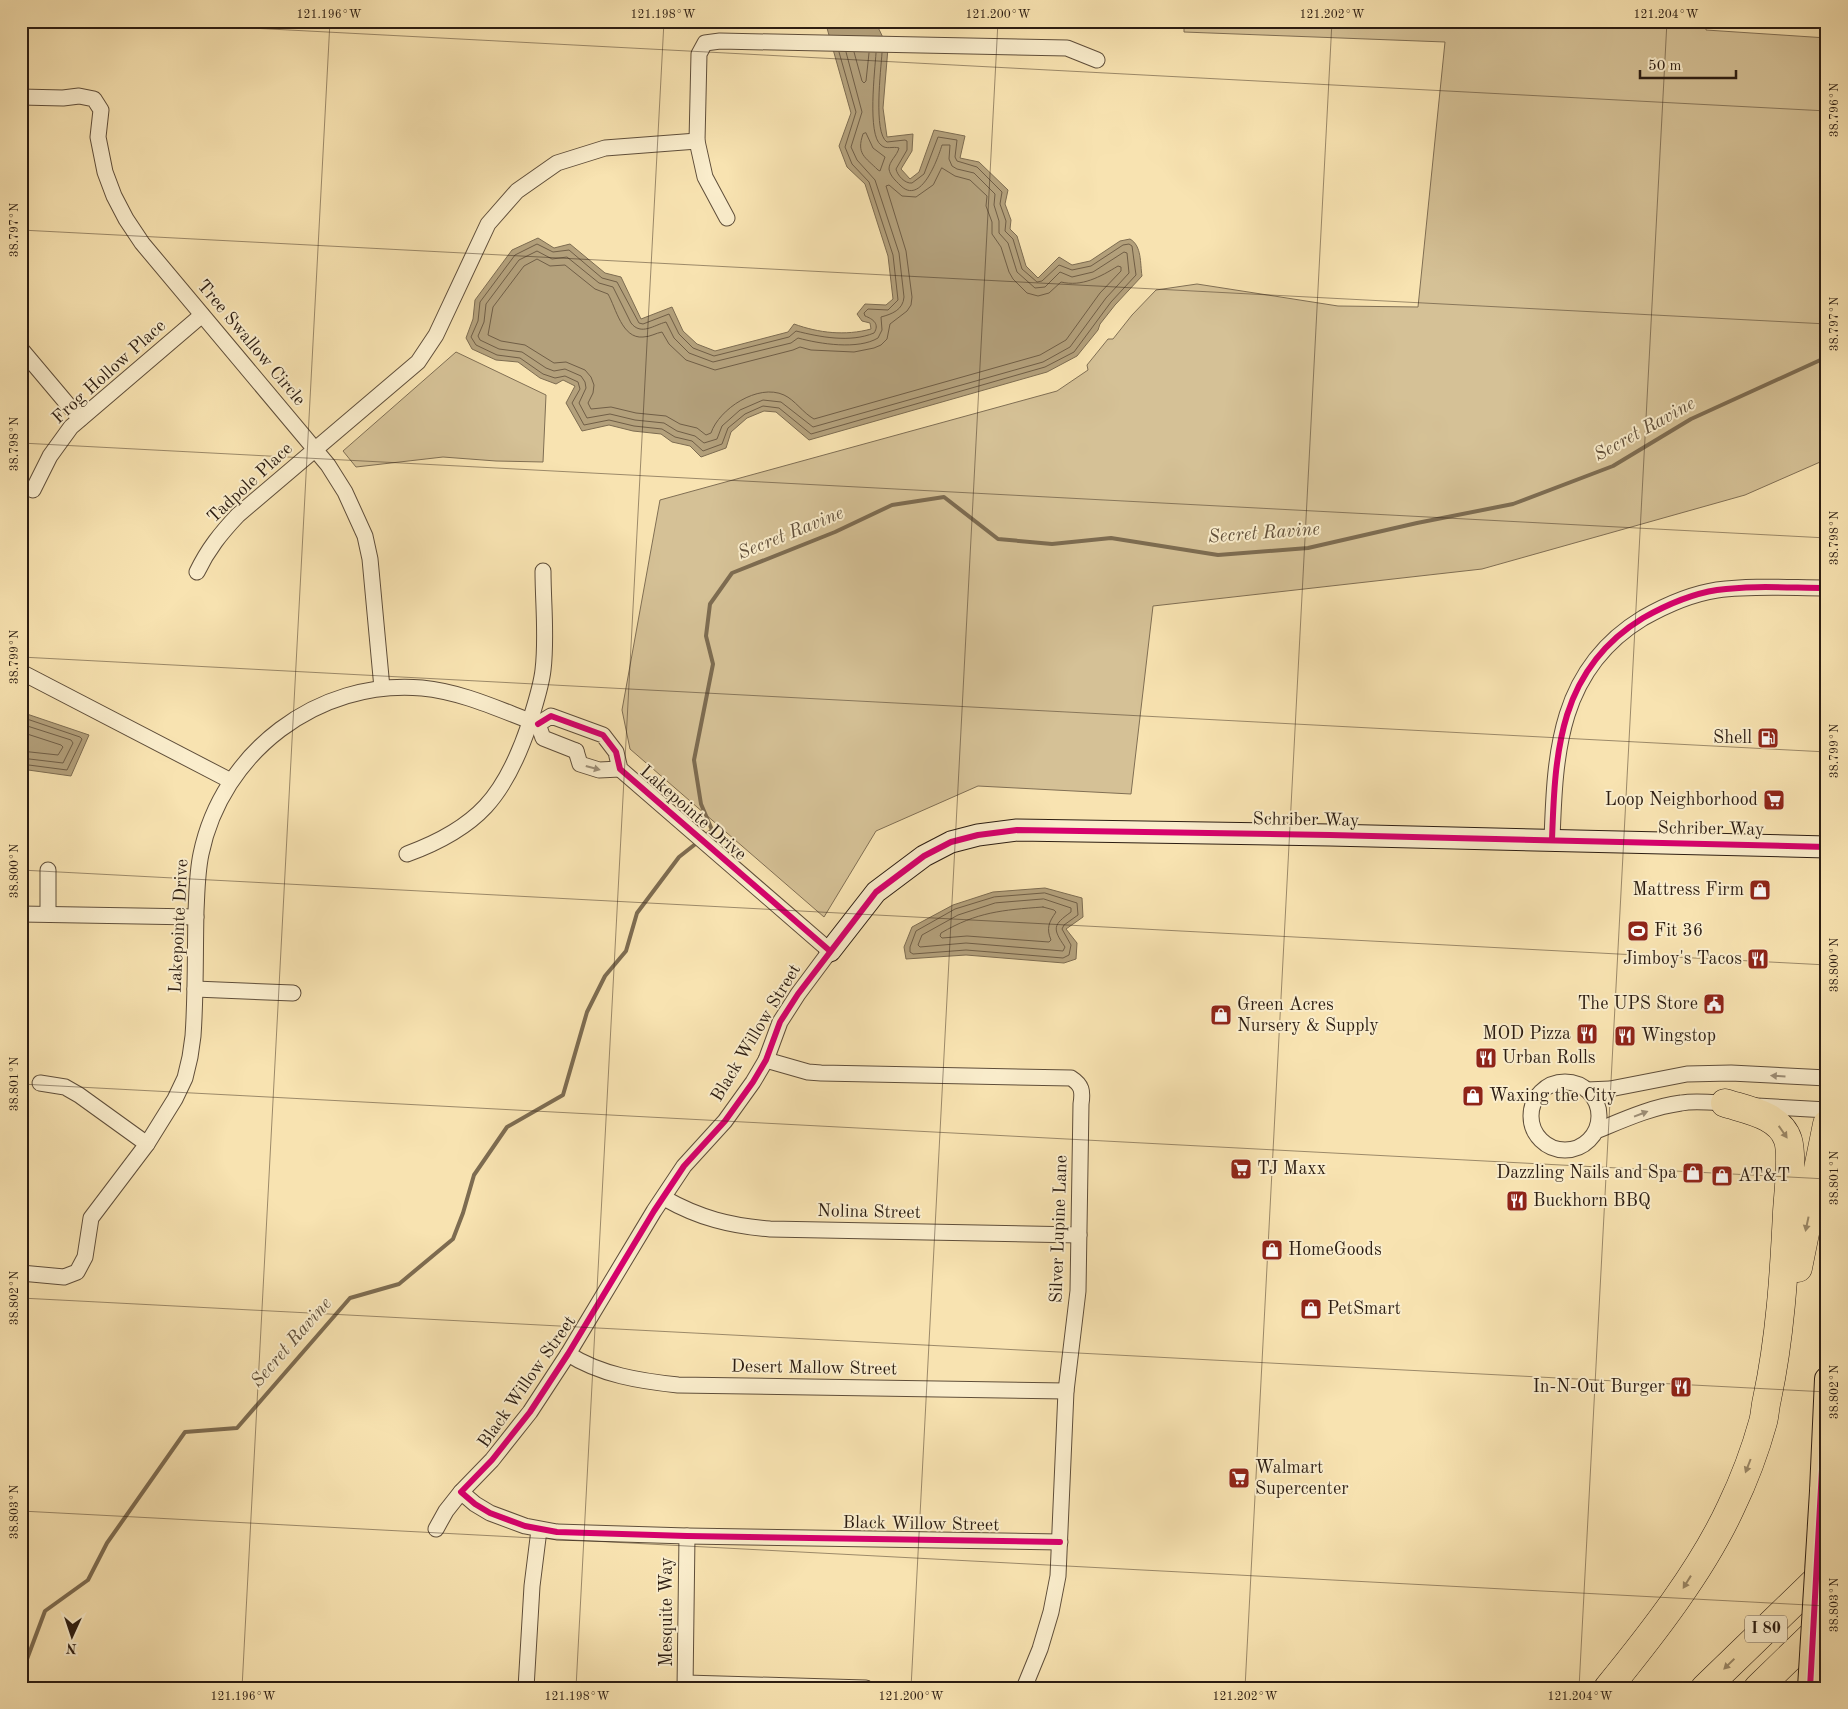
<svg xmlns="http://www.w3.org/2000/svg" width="1848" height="1709" font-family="'Old Standard TT',serif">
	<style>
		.green { fill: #d5c196; stroke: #806f54 }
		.water { fill: #b3a07b; stroke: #7d6c51 }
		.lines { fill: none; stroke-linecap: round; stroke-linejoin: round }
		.shore { stroke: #705e46; stroke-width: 1 }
		.stream { stroke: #7d6c51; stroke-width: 4 }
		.street-casing { stroke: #5f4e3a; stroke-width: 17 }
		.secondary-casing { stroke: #2c1d12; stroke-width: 23 }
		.primary-casing { stroke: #2c1d12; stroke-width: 26 }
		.highway-casing { stroke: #2c1d12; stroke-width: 29 }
		.street { stroke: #faedcc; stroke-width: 15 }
		.secondary { stroke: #faedcc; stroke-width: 21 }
		.primary { stroke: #f8e3b1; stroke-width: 24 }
		.highway { stroke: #f8e3b1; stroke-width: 28 }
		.primary-bridge-casing { stroke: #2c1d12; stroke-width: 26; stroke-linecap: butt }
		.primary-bridge { stroke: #f8e3b1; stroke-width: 24 }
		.cycleway-casing { stroke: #faedcc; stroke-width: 9 }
		.cycleway { stroke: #d6006c; stroke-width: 6 }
		.oneway { fill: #9d8f78 }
		.oneway2 { fill: #9c8a69 }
		.ticks { fill: none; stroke: #2c1d12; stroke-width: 1; stroke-opacity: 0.45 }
		.labels { text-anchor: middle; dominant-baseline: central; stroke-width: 4; stroke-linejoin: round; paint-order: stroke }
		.shield { fill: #faedcc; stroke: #6a5b4a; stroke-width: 1 }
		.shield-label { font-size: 16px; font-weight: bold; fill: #2c1d12 }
		.street-label { font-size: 18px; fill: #2c1d12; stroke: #faedcc }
		.poi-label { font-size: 18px; fill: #2c1d12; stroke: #faedcc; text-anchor: start }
		.water-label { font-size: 19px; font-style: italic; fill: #62513c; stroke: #faedcc }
		.neatline { fill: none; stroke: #2c1d12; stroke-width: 2 }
		.ticks-label { font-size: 12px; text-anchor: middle; fill: #2c1d12 }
	</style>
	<rect width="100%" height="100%" fill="#f8e3b1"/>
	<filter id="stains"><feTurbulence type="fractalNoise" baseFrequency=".004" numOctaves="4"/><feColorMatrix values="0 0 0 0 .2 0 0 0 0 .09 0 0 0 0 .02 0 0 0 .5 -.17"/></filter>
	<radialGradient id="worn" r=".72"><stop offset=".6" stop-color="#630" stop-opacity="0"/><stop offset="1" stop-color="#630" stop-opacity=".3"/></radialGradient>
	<g class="green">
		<path d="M1184 21H1706V30L1827 38V459L1745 495 1482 569 1153 606 1131 794 978 786 876 831 824 917 630 749 622 710 660 500 1057 391 1088 370 1087 365 1108 339H1113L1132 315 1156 290 1197 284 1338 306 1418 307 1445 42 1184 32Z"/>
		<path d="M456 352 546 395 543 462 496 461 443 457 356 467 343 451Z"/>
	</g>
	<g class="water">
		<path d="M825 21H875L888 48 883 108 887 137 913 134 912 151 901 169 910 179 919 172 934 130 965 136 960 158 979 162 1008 190 1005 204 1011 220 1010 229 1017 236 1026 266 1038 278 1059 257 1072 265 1090 261 1120 241 1130 239C1142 246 1140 263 1142 276L1115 305 1100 324 1098 330 1077 356 1047 372 809 440 776 412 764 411 747 418 731 432 726 448 701 457 690 446 672 442 661 434 633 431 609 425 582 431 566 403 575 386 563 380 556 384 540 378 518 362 496 360 472 349 466 338 473 319 475 300 512 250 538 238 554 248 570 244 605 273 621 277 641 319 672 307 683 331 697 344 715 351 788 332 794 324C819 333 845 336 871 329L870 323 862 321 857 314 865 304 886 305 893 299 888 256 865 184 847 167 839 146 851 113Z"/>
		<path d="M21 712 89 735 71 776 21 769Z"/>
		<path d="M1045 888 1082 898 1083 917 1066 929 1077 943 1076 959 1064 963 966 955 906 959 904 947 912 927 953 905 993 892Z"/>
	</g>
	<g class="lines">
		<g class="shore">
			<path d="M839 52 856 112 845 147 852 164 869 182 893 255 898 300 888 310 868 309 864 313 865 316C873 319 880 324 874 333 850 343 820 337 796 331L789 337 714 356 693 348 679 334 669 314 643 324 639 323 617 282 602 278 569 250 553 252 537 244 515 255 480 302 478 321 471 337 476 345 497 355 520 358 543 374 555 378 565 376 578 382 580 389 572 403 584 425 609 420 634 426 662 429 675 437 692 441 703 451 722 444 728 428 745 414 763 406 779 408 811 434 1045 367 1074 352 1111 302 1136 275 1132 246 1129 244 1123 245 1091 266 1072 270 1059 265 1042 281 1037 282 1022 269 1013 239 1005 231 1006 221 1000 204 1002 192 977 167 957 161 955 157 957 140 938 137 924 174 912 183C905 184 897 175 896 169L907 150V141L905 140 887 142C873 133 881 69 882 53"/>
			<path d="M846 52 862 112 851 147 857 160 875 180 899 253 904 297C903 310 892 314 881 317L882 330 878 338C858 350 820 344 798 338L791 343 713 362 689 353 674 338 666 322C654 325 641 336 631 323L613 287 599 283 567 257 552 259 537 251 519 260 486 304 484 322 478 336 480 340 499 349 522 352 546 368 554 371 565 369 581 376 585 382 586 388 579 403 587 418 610 414 635 420 664 423 677 431 695 436 704 443 717 439 722 426 740 410 763 400 781 402 813 427 1043 362 1070 347 1106 298 1129 273 1127 253 1124 252 1093 272 1072 277 1060 272 1045 287 1035 288 1017 272 1008 243 999 233V221L994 205 995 194 974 173 957 169 952 166 949 159 950 145H942C938 158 921 207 900 185 896 181 890 176 889 169 889 161 897 156 899 148 893 146 886 150 881 145 867 135 875 70 876 53"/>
			<path d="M854 52 862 81 864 83 866 81 869 53"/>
			<path d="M866 133 873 148 885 157 880 171 878 170C865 157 856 154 863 134Z"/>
			<path d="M942 168 955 176 970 180 987 196 986 206 992 222V234L1001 247 1009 272 1013 279 1027 293 1038 296 1049 293 1061 282C1082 287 1100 277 1118 266L1121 267V271L1100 293 1066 340 1040 355 814 419C803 413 795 400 784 395 758 383 719 409 711 433L706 435 697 428 680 424 666 416 636 413 611 407 591 409 588 403 593 393 594 385 591 377 585 370 566 362 554 363 525 345 501 341 488 335 493 307 524 266 537 259 550 266 565 265 595 289 608 294C616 308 622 339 643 337 650 337 656 333 662 332L669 344 686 360 715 370 793 350 800 347 811 350 854 352 874 348 881 345 887 339 890 324 907 311 911 305 912 297 906 251 886 186 889 185 902 196 916 197 933 185Z"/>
			<path d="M21 717 80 737 82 739 67 770 21 764"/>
			<path d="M21 724 71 740 73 743 63 763 21 758"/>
			<path d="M21 732 61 745 63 747 58 755 21 751"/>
			<path d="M1045 893 1077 903 1078 915 1064 925 1062 929 1071 945 1069 955 1063 958 966 950 913 954 910 952V947L916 931 955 909 994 897Z"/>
			<path d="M1044 899 1071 908V912C1053 925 1052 928 1065 947L1063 951 966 943 920 947 918 945 922 935 958 915 995 903Z"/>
			<path d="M1043 907 1054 910 1056 912C1049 922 1046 928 1051 940L1049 942 967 936 942 938 940 936 941 933C977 912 1002 910 1043 907Z"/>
		</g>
		<g class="stream">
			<path d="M703 837 712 830 701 804 694 760 713 664 706 636 710 604 732 573 835 532 892 505 944 497 998 539 1052 544 1111 538 1218 555 1308 548 1417 523 1513 504 1613 466 1691 419 1827 357"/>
			<path d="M21 1675 45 1611 88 1580 107 1543 185 1432 237 1428 350 1298 399 1284 453 1239 463 1213 474 1175 507 1127 563 1095 587 1012 605 976 626 951 637 913 679 857 698 842"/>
		</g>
		<g class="street-casing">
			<g id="street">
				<path d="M21 97 63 98 79 96 94 99 101 110 98 137 105 172 114 196 126 219 142 243 328 465 345 492 365 536 370 559 382 688"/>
				<path d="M727 218 705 177 697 141 699 54 705 43 720 41 1067 48 1097 60"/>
				<path d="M21 349 80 419"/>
				<path d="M33 490 50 456 71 427 202 315"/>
				<path d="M197 572C208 549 221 533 238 515L418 362 436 335 488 224 517 191 557 163 605 148 697 141"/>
				<path d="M21 672 231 781"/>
				<path d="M538 724 551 716 603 735 616 752 620 769 830 951 798 994 780 1022 766 1060 753 1082 725 1121 684 1166 654 1211 568 1354 530 1412 492 1460 461 1492 475 1504 490 1513 525 1526 557 1532 687 1536 1060 1542"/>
				<path d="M576 751 580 764 599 770 620 769"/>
				<path d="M1552 840C1555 751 1559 669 1643 618 1666 605 1691 594 1717 590 1753 585 1791 588 1827 588"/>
				<path d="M407 854C478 828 505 796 529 725 534 707 541 688 543 670 547 637 543 604 543 571"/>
				<path d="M21 914 196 917"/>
				<path d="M48 914V870"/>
				<path d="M195 989 293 993"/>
				<path d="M766 1060 808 1072 821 1073 1071 1078C1082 1085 1083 1091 1081 1104L1078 1291 1066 1391 1058 1576 1051 1612 1040 1649 1024 1688"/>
				<circle cx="1565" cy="1116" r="34"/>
				<path d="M40 1083 65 1087 79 1095 147 1144"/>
				<path d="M1587 1090 1610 1089 1687 1074 1731 1073 1827 1078"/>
				<path d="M1757 1106 1827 1110"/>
				<path d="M1596 1131C1623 1120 1651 1107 1681 1103 1698 1100 1715 1103 1732 1104"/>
				<path d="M664 1198C699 1218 731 1226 770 1229L1079 1235"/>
				<path d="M21 1273 64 1277 77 1272 85 1257 91 1218 147 1144 175 1099 185 1078 190 1057 193 1036C196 994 195 953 196 911 197 892 197 873 201 854 222 752 318 679 422 688 463 692 500 710 538 724L543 738 576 751"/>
				<path d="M568 1354C601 1375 640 1381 678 1385L1066 1391"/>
				<path d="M436 1529 446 1511 461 1492"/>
				<path d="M686 1683 866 1688"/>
				<path d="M526 1688 532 1586 539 1530"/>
				<path d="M685 1688 687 1536"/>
			</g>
		</g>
		<g class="secondary-casing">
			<path id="secondary" d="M830 951 876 892 924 856 951 842 978 835 1017 830 1330 835 1827 847"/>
		</g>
		<g class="primary-casing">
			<path id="primary" d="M1822 1491 1827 1379"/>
		</g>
		<g class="highway-casing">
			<g id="highway">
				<path d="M1798 1268 1827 1124"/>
				<path d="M1608 1688C1652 1634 1702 1570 1731 1507 1744 1480 1755 1451 1763 1422 1765 1415 1765 1407 1767 1399 1780 1338 1784 1275 1787 1212 1788 1193 1793 1157 1788 1140 1780 1115 1747 1110 1725 1103"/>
				<path d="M1705 1688 1827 1570"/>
				<path d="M1758 1688 1827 1621"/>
			</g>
		</g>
		<use href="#street" class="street"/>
		<use href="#secondary" class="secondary"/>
		<use href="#primary" class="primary"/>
		<use href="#highway" class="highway"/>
		<g class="primary-bridge-casing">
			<path id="primary-bridge" d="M1810 1688 1822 1491"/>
		</g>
		<use href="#primary-bridge" class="primary-bridge"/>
		<g class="cycleway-casing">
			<g id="cycleway">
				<path d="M538 724 551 716 603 735 616 752 620 769 830 951"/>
				<path d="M1552 840C1555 751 1559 669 1643 618 1666 605 1691 594 1717 590 1753 585 1791 588 1827 588"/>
				<path d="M1060 1542 687 1536 557 1532 525 1526 490 1513 475 1504 461 1492 492 1460 530 1412 568 1354 654 1211 684 1166 725 1121 753 1082 766 1060 780 1022 798 994 876 892 924 856 951 842 978 835 1017 830 1330 835 1827 847"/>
				<path d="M1810 1688 1827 1379"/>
			</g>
		</g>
		<use href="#cycleway" class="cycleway"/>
	</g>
	<defs><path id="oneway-solid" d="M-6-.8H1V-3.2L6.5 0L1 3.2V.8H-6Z" transform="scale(1.25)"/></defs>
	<g class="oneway">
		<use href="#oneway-solid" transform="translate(593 768) rotate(15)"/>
		<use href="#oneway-solid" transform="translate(1778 1076) rotate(-177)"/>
		<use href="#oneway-solid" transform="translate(1641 1114) rotate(-21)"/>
	</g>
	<g class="oneway2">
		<use href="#oneway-solid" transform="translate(1783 1132) rotate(55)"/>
		<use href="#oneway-solid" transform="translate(1807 1224) rotate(102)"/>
		<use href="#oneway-solid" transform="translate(1748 1466) rotate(111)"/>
		<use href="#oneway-solid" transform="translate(1687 1582) rotate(122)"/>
		<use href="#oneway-solid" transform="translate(1729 1664) rotate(136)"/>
	</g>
	<path class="ticks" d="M118 21 1827 111M21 230 1827 324M21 443 1827 538M21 657 1827 752M21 870 1827 965M21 1084 1827 1179M21 1298 1827 1392M21 1511 1827 1606M242 1688 330 21M576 1688 664 21M911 1688 998 21M1245 1688 1332 21M1579 1688 1667 21"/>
	<defs>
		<g id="fuel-square" transform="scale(1.125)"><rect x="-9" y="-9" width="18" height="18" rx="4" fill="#8f2418" stroke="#faedcc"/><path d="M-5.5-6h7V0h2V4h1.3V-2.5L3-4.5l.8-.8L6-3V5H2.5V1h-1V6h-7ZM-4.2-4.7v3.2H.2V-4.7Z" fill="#fff"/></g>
		<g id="supermarket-square" transform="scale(1.125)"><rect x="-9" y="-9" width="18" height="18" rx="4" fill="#8f2418" stroke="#faedcc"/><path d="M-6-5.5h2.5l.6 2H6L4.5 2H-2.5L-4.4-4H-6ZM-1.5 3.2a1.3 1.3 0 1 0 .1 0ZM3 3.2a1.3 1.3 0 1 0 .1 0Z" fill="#fff"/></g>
		<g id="shop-square" transform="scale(1.125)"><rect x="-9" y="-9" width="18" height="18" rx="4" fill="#8f2418" stroke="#faedcc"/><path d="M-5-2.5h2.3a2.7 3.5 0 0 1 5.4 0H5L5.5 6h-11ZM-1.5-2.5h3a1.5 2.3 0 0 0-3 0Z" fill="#fff"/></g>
		<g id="stadium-square" transform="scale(1.125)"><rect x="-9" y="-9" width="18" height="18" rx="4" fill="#8f2418" stroke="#faedcc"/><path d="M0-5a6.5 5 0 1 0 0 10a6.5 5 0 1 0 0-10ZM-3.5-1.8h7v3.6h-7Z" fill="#fff"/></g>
		<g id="restaurant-square" transform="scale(1.125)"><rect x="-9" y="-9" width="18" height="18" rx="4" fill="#8f2418" stroke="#faedcc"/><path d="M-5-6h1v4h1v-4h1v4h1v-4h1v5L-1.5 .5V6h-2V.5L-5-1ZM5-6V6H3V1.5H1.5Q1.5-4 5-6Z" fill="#fff"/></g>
		<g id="civic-square" transform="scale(1.125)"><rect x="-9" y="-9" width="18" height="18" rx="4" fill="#8f2418" stroke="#faedcc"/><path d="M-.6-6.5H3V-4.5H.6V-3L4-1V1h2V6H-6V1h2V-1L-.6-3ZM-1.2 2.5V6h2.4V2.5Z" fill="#fff"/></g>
	</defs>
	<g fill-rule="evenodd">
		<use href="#fuel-square" x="1768" y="738"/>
		<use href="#supermarket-square" x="1774" y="800"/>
		<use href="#shop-square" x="1760" y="890"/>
		<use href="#stadium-square" x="1638" y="931"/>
		<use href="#restaurant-square" x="1758" y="959"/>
		<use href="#civic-square" x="1714" y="1004"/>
		<use href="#shop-square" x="1221" y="1015"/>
		<use href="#restaurant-square" x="1587" y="1034"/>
		<use href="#restaurant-square" x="1625" y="1036"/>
		<use href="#restaurant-square" x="1486" y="1058"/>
		<use href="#shop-square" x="1473" y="1096"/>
		<use href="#supermarket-square" x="1241" y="1169"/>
		<use href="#shop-square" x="1693" y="1173"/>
		<use href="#shop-square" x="1722" y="1176"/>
		<use href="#restaurant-square" x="1517" y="1201"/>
		<use href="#shop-square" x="1272" y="1250"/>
		<use href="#shop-square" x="1311" y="1309"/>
		<use href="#restaurant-square" x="1681" y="1387"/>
		<use href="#supermarket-square" x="1239" y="1478"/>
	</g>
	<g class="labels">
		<rect class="shield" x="1745" y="1615.5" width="42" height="27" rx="4"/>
		<g class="shield-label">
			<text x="1766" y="1629">I 80</text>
		</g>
		<g class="street-label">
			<text transform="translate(251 343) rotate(50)">Tree Swallow Circle</text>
			<text transform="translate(109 372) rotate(-42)">Frog Hollow Place</text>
			<text transform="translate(250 483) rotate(-43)">Tadpole Place</text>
			<text transform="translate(693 813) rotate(41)">Lakepointe Drive</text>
			<text transform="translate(1306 820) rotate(1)">Schriber Way</text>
			<text transform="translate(1711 829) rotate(1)">Schriber Way</text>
			<text transform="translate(179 926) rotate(-87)">Lakepointe Drive</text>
			<text transform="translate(756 1033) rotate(-59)">Black Willow Street</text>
			<text transform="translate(869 1212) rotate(1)">Nolina Street</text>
			<text transform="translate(1059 1229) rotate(-88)">Silver Lupine Lane</text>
			<text transform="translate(814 1368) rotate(1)">Desert Mallow Street</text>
			<text transform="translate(527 1382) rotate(-55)">Black Willow Street</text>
			<text transform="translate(921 1524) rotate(1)">Black Willow Street</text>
			<text transform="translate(667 1612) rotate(-90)">Mesquite Way</text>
		</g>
		<g class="poi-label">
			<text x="1752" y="738" text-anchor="end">Shell</text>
			<text x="1758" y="800" text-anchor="end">Loop Neighborhood</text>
			<text x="1744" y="890" text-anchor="end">Mattress Firm</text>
			<text x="1654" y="931">Fit 36</text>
			<text x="1742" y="959" text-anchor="end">Jimboy's Tacos</text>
			<text x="1698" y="1004" text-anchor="end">The UPS Store</text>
			<text x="1237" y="1005">Green Acres<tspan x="1237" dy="21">Nursery &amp; Supply</tspan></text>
			<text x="1571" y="1034" text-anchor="end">MOD Pizza</text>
			<text x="1641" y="1036">Wingstop</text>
			<text x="1502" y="1058">Urban Rolls</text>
			<text x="1489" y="1096">Waxing the City</text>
			<text x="1257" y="1169">TJ Maxx</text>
			<text x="1677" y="1173" text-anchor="end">Dazzling Nails and Spa</text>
			<text x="1738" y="1176">AT&amp;T</text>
			<text x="1533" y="1201">Buckhorn BBQ</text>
			<text x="1288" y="1250">HomeGoods</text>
			<text x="1327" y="1309">PetSmart</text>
			<text x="1665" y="1387" text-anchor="end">In-N-Out Burger</text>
			<text x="1255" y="1468">Walmart<tspan x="1255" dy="21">Supercenter</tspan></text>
		</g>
		<g class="water-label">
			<text transform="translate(1645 430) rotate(-29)">Secret Ravine</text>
			<text transform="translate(791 534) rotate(-22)">Secret Ravine</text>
			<text transform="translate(1264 534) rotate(-4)">Secret Ravine</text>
			<text transform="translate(292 1343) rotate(-49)">Secret Ravine</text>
		</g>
	</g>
	<rect width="1848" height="1709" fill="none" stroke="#f8e3b1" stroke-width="55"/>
	<g transform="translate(72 1636) rotate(183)" stroke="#faedcc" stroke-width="4" paint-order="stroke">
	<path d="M0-4L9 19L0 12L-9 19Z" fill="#2c1d12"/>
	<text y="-8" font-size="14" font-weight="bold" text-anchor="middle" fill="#2c1d12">N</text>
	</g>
	<path d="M1640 70v8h96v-8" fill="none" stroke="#2c1d12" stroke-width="2.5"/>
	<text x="1648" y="70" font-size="15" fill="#2c1d12" stroke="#faedcc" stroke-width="4" paint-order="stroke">50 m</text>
	<rect x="28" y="28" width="1792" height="1654" class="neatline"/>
	<g class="ticks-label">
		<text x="329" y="18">121.196°W</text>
		<text x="663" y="18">121.198°W</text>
		<text x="998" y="18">121.200°W</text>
		<text x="1332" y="18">121.202°W</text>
		<text x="1666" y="18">121.204°W</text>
		<text transform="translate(1834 110) rotate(-90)" y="4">38.796°N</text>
		<text transform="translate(14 230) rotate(-90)" y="4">38.797°N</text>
		<text transform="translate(1834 324) rotate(-90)" y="4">38.797°N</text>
		<text transform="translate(14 444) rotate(-90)" y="4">38.798°N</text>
		<text transform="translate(1834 538) rotate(-90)" y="4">38.798°N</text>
		<text transform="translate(14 657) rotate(-90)" y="4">38.799°N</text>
		<text transform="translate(1834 751) rotate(-90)" y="4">38.799°N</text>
		<text transform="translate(14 871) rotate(-90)" y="4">38.800°N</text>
		<text transform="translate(1834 965) rotate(-90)" y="4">38.800°N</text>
		<text transform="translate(14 1084) rotate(-90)" y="4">38.801°N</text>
		<text transform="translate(1834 1178) rotate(-90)" y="4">38.801°N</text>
		<text transform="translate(14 1298) rotate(-90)" y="4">38.802°N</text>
		<text transform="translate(1834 1392) rotate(-90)" y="4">38.802°N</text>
		<text transform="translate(14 1512) rotate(-90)" y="4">38.803°N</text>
		<text transform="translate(1834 1605) rotate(-90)" y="4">38.803°N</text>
		<text x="243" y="1700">121.196°W</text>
		<text x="577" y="1700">121.198°W</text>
		<text x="911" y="1700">121.200°W</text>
		<text x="1245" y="1700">121.202°W</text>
		<text x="1580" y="1700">121.204°W</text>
	</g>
	<rect width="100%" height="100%" filter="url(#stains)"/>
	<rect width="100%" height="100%" fill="url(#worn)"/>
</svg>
